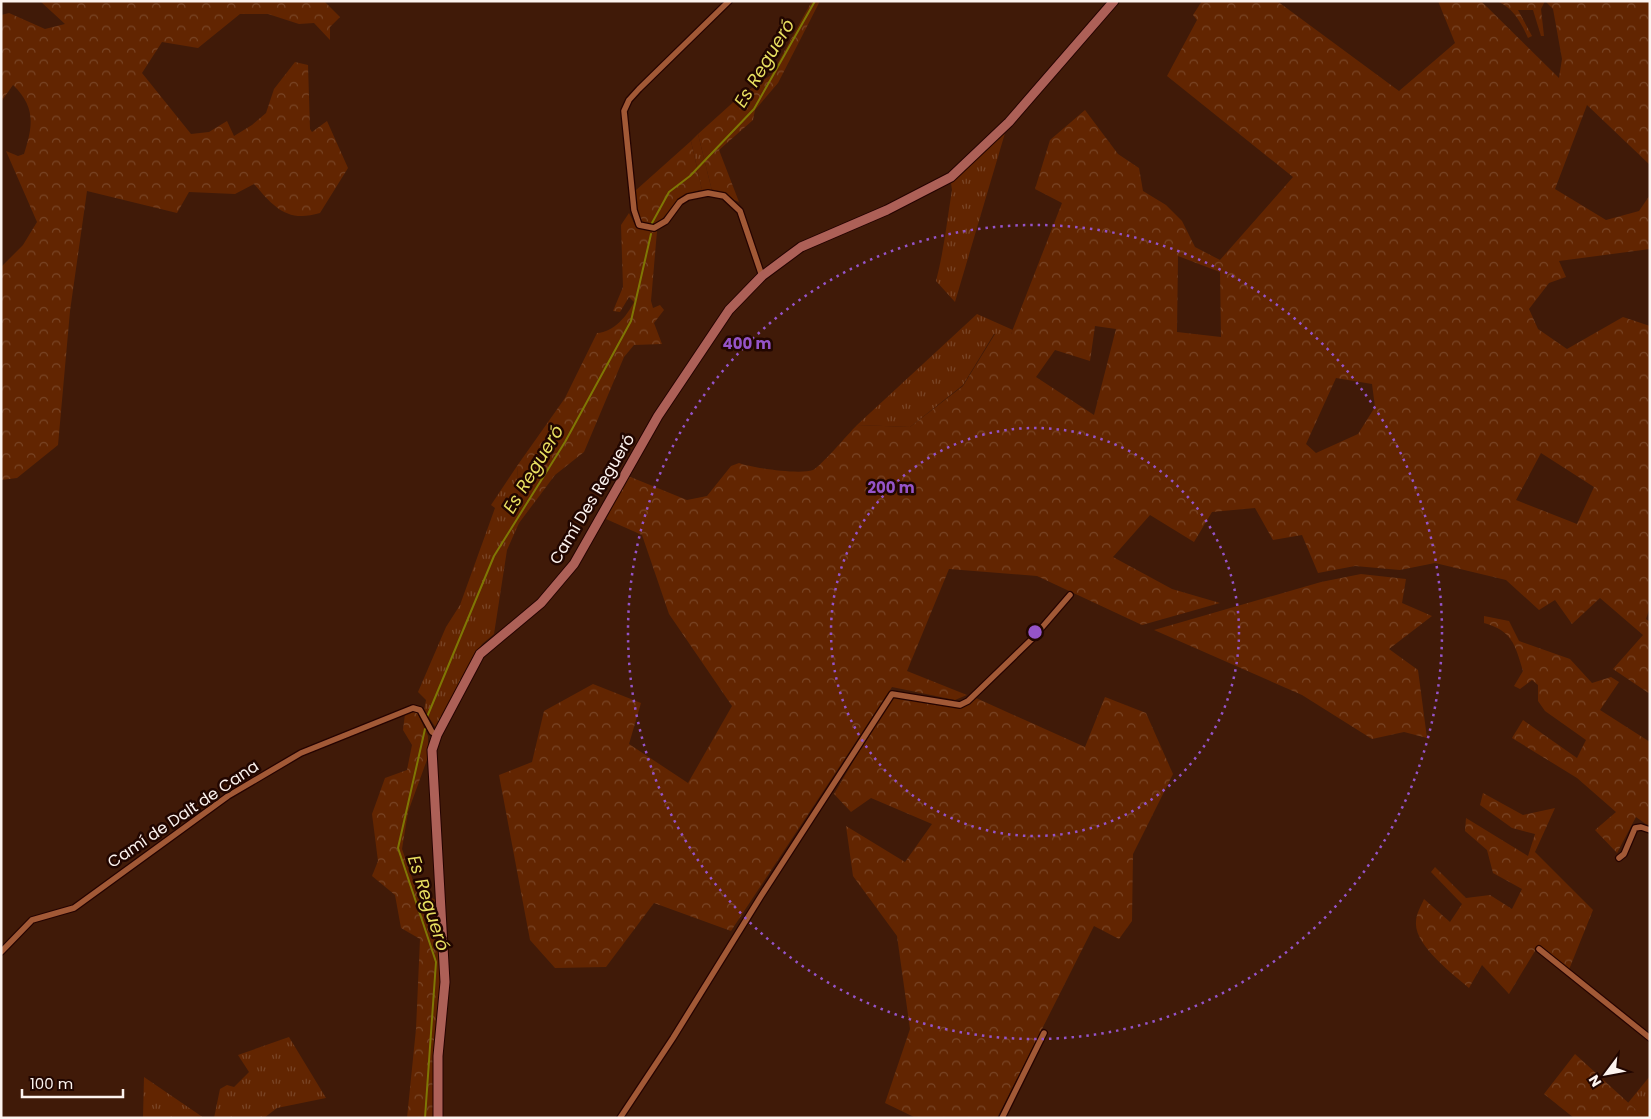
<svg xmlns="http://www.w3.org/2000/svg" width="1651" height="1119" font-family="Poppins,sans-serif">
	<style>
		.grass { fill: url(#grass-tufts) }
		.forest { fill: url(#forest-crowns); fill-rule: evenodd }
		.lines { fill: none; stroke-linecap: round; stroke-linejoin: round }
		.stream { stroke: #7f7704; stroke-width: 2 }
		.street-casing { stroke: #240300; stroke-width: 8 }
		.secondary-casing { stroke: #240300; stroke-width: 11 }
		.street { stroke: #a25936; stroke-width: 5.5 }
		.secondary { stroke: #ad6057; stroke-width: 9 }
		.ring { fill: none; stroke: #9554c9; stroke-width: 2.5; stroke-dasharray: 2.5 5 }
		.labels { text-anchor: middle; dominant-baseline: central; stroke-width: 5; stroke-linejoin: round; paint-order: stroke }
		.street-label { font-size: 16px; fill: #fcf3ef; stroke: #210600 }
		.water-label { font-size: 18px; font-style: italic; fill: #e8df60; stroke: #210600 }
		.centre { fill: #9554c9; stroke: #210600; stroke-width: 2.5 }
		.ring-label { font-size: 15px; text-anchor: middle; font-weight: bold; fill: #9554c9; stroke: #210600; stroke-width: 5; stroke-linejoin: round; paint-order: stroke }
	</style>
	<defs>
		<pattern id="grass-tufts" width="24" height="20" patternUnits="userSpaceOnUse" patternTransform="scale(1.25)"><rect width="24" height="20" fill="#622501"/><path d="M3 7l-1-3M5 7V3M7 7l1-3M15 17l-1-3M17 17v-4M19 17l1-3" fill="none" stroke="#794526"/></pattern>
		<pattern id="forest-crowns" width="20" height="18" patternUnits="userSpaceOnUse" patternTransform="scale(1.25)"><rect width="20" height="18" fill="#622501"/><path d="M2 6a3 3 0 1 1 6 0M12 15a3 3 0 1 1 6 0" fill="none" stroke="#794526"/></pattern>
	</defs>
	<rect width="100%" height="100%" fill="#401a08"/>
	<g class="grass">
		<path d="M1005 133 955 302 936 281C944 251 947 220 952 190L951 183Z"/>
		<path d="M698 134 712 191 702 190 691 141Z"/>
		<path d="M977 314 1013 330 1011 334H994L963 385 910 427 857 425Z"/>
		<path d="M517 466 520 505 528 511 519 523 507 550 494 634 482 644 436 728 424 710 426 700 418 692 446 627 460 605 495 508 491 505Z"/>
		<path d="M289 1037 326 1098 277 1108 264 1118H214L220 1089 227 1085 234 1087 249 1072 238 1055Z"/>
		<path d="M1650 1076V1118H1645L1628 1103Z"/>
		<path d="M144 1077 204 1118H143Z"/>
	</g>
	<g class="forest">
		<path d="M40 1H324L340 17 330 27V40L314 23 299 24 268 14H240L198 48 162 42 142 73 191 134 209 132 227 121 234 136 252 125 266 113 274 89 295 62 308 65 310 129 312 132 327 121 348 168 320 213C287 223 274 207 254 184L235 194 189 192 177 213 87 191 70 311 58 445 17 478 1 480V267L23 245 37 222 6 151 18 156 24 154C33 126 36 107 13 85L1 102V15L9 13 45 29 65 24Z"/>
		<path d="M812 1H820L778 83 755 110 753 120 719 150 739 202 712 191 698 134 739 97 771 75Z"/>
		<path d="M1202 1H1277L1399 91 1455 43 1438 1H1481L1559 78 1562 59 1553 9 1545 1 1541 9 1544 36H1541L1533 10H1518L1532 36 1528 38C1521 22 1513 8 1497 1H1650V165L1587 105 1555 189 1606 220 1639 211 1650 195V249L1559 261 1566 277 1549 283 1529 309 1538 329 1567 349 1623 317 1650 326V607L1646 619 1650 622V694L1613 669 1643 635 1600 598 1572 624 1555 600 1539 610 1506 580 1435 563 1400 570 1355 566 1318 573 1302 535 1273 540 1255 508 1212 512 1194 542 1150 515 1113 557 1172 589 1220 603 1142 625 1037 576 949 569 907 671 967 695 955 700 892 687 731 931 654 903 606 967 555 968 530 940 499 775 532 762 544 711 593 684 641 703 629 744 688 783 732 706 669 614 642 535 606 519 628 476 687 500 707 496 731 466 739 463C752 468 800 475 813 470 821 466 848 434 857 425L910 427 963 386 995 334H1011L1062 203 1035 189 1050 140 1085 110 1118 154 1139 168 1143 191 1166 205 1182 221 1195 247 1220 260 1293 177 1167 76 1197 20 1193 15ZM1178 256 1220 272 1221 337 1177 332ZM1095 326 1116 329 1094 415 1036 377 1055 350 1090 361ZM1336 378 1372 384 1375 407 1358 434 1316 453 1306 444ZM1541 453 1594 487 1577 524 1516 500Z"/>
		<path d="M691 141 702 190C678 194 674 207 658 223L645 224C634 217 636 203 635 191Z"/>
		<path d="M629 213 635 225 657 231 651 301 653 308 660 305 664 310 654 323 662 344 634 345 624 357 584 452 555 475 528 511 520 505 517 466 565 398 597 333C614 332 627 316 634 302L629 297 620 312 613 311 623 287 621 225Z"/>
		<path d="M1361 574 1406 579 1402 603 1432 616 1389 649 1418 670 1427 738 1404 732 1372 739 1302 695 1154 630 1321 582Z"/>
		<path d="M1484 616 1509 621 1519 641 1570 659 1592 683 1611 677 1619 682 1600 710 1650 742V827L1636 817 1617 853 1595 830 1616 812 1577 778 1512 738 1523 720 1577 758 1586 740 1545 711 1538 701V685L1532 680 1520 689 1514 686 1523 671C1515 644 1512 631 1484 623Z"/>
		<path d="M898 696 962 708 976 698 1085 747 1105 697 1146 713 1173 774 1133 854 1132 921 1119 939 1094 926 997 1118H916L885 1103 910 1029 897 936 853 876 846 826 905 862 932 824 871 798 851 812 834 794 889 701Z"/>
		<path d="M414 711 418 714 428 736V757L408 812 402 849 417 892 436 900 442 968 434 1118H407L416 1029 420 939 401 928 395 895 372 876 378 861 372 814 385 778 407 770 412 745 403 730 405 714Z"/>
		<path d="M1483 793 1523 815 1555 808 1535 852 1593 910 1568 972 1538 946 1509 994 1482 965 1469 988C1453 974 1414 945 1416 922 1416 914 1421 906 1424 899L1450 922 1462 904 1431 872 1435 867 1466 898 1490 895 1512 909 1522 889 1493 873 1487 850 1465 831 1466 818 1528 856 1535 834 1512 828 1480 805Z"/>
		<path d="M1575 1054 1645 1118H1574L1544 1094Z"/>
	</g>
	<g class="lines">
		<g class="stream">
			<path d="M652 223 669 192 690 176 754 109 815 1"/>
			<path d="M427 717 494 556 565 442 631 321 651 234"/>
			<path d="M425 729 398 848 436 962 425 1118"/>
		</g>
		<g class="street-casing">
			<g id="street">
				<path d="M729 1 639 89 629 100 624 111 634 210 639 225 654 228 666 221 680 202 688 197 708 193 724 196 740 211 762 276"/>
				<path d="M1619 858 1624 854 1635 828 1641 827 1650 830"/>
				<path d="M1539 949 1650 1038"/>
				<path d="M1 952 32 920 74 908 228 796 301 753 413 708 420 710 432 732 437 735"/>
				<path d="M620 1118 673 1038 761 896 892 694 960 705 968 701 1032 639 1070 595"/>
				<path d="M1002 1118 1044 1033"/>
			</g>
		</g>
		<g class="secondary-casing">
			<path id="secondary" d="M438 1118V1056L445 982 432 750 437 735 480 654 541 603 574 564 658 416 729 310 762 276 801 247 887 210 951 177 1009 122 1114 1"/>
		</g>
		<use href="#street" class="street"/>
		<use href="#secondary" class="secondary"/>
	</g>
	<g class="ring">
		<circle cx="1035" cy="632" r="204"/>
		<circle cx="1035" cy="632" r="407"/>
	</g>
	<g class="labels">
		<g class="street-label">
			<text transform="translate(592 499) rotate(-59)">Camí Des Regueró</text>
			<text transform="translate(183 814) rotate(-34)">Camí de Dalt de Cana</text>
		</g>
		<g class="water-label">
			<text transform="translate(764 63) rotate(-59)">Es Regueró</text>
			<text transform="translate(533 469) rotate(-59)">Es Regueró</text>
			<text transform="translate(429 903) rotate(72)">Es Regueró</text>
		</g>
	</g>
	<circle cx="1035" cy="632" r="8" class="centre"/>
	<g class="ring-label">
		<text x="747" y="349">400 m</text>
		<text x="891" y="493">200 m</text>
	</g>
	<rect width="1651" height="1119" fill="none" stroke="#fcf3ef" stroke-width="5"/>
	<g transform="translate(1606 1074) rotate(238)" stroke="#210600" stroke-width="4" paint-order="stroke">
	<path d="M0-4L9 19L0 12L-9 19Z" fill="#fcf3ef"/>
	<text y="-8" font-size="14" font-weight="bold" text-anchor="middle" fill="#fcf3ef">N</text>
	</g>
	<path d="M22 1089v8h101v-8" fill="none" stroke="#fcf3ef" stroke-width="2.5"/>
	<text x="30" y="1089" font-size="15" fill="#fcf3ef" stroke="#210600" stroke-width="4" paint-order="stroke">100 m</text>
</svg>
